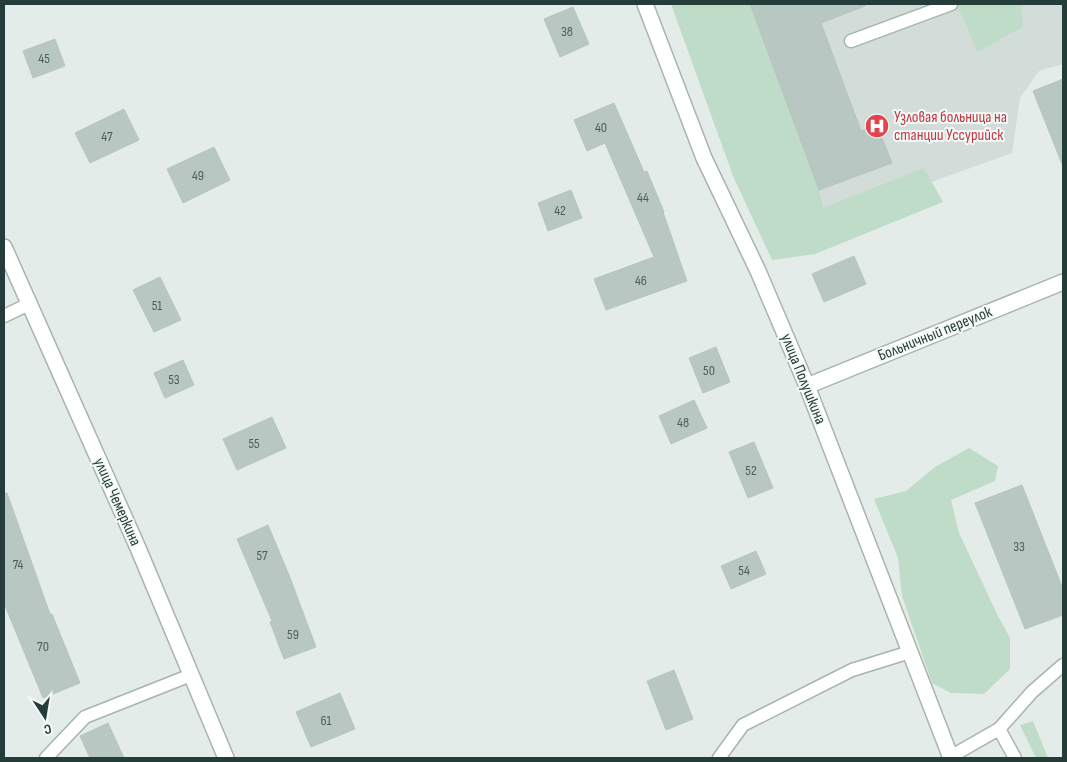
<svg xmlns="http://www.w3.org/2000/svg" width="1067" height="762" font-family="'Sofia Sans Condensed',sans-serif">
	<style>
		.built { fill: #d2dcd8 }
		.green { fill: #bfdcc9 }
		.building { fill: #b9c7c3; stroke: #b7c5c1 }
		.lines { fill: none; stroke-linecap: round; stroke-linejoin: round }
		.service-casing { stroke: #a7b4b0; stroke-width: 15 }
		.minor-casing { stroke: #a7b4b0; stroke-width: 18 }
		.service { stroke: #fff; stroke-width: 12 }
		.minor { stroke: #fff; stroke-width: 15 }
		.labels { text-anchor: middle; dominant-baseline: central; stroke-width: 4; stroke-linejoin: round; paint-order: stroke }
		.number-label { font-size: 14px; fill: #4a605b }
		.health-label { font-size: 16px; fill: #be3a42; stroke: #f4f9f7; text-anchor: start }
		.street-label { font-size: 16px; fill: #253d38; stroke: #f4f9f7 }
	</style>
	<rect width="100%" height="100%" fill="#e4ece9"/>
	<path class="built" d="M690 4H1063V64L1039 71 1020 98 1012 153 782 236Z"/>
	<g class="green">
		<path d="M671 4H750L819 190 823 208 924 168 943 202 815 254 772 260 733 176Z"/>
		<path d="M954 4H1021L1023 27 977 52 963 17Z"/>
		<path d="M969 448 998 466 995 481 951 500 959 533 997 614 1010 638V669L984 694 951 693 932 683 902 596 898 558 874 499 906 491 935 467Z"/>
		<path d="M1033 721 1048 758H1036L1020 725Z"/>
	</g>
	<g class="building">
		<path d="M750 4H865V6L821 23 861 131 877 125 892 163 819 190Z"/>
		<path d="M573 7 589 44 560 57 544 19Z"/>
		<path d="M55 39 65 66 33 78 23 51Z"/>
		<path d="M1063 79V164H1062L1033 91Z"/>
		<path d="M614 103 644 172 647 171 664 212H663L687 281 606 310 594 279 654 257 605 143 587 151 574 120Z"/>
		<path d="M124 109 139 140 90 163 75 133Z"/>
		<path d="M214 147 230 180 183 203 167 169Z"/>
		<path d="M571 190 582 218 548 231 538 203Z"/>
		<path d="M854 256 866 284 824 302 812 274Z"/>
		<path d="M160 277 181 320 154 332 133 290Z"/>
		<path d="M716 347 730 382 703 393 689 358Z"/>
		<path d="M183 360 194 385 165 398 154 373Z"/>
		<path d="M694 400 707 428 671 444 659 416Z"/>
		<path d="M272 417 286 448 237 470 223 439Z"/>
		<path d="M754 442 773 488 748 498 729 452Z"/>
		<path d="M1022 485 1063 589V615L1025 629 975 503Z"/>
		<path d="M4 493H7L50 614H52L80 683 43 698 4 603Z"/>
		<path d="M268 525 289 575 316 647 284 659 270 622 272 621 237 539Z"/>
		<path d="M756 551 766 574 731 589 721 566Z"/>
		<path d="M674 670 693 719 666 730 647 681Z"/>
		<path d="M340 693 355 729 311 747 296 712Z"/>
		<path d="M108 723 124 758H90L80 736Z"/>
	</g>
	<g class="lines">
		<g class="service-casing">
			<g id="service">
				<path d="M851 41 951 4"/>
				<path d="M4 316 29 304"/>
				<path d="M999 729 1015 758"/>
				<path d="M950 757 999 729 1032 692 1063 665"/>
				<path d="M46 758 85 717 191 675"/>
				<path d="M719 758 743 725 852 670 910 652"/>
			</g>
		</g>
		<g class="minor-casing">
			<g id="minor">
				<path d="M645 4 704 158 758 271 807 386 951 758"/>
				<path d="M4 247 138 548 226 758"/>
				<path d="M807 386 1063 282"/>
			</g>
		</g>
		<use href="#service" class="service"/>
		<use href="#minor" class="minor"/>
	</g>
	<defs>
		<g id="hospital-disc" transform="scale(1.25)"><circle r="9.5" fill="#e0444e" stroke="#f4f9f7"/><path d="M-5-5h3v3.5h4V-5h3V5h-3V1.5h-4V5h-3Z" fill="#fff"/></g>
	</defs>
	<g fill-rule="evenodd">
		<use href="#hospital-disc" x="877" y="126"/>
	</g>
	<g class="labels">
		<g class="number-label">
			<text x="567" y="31">38</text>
			<text x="44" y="58">45</text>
			<text x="601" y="127">40</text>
			<text x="107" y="136">47</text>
			<text x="198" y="175">49</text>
			<text x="643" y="197">44</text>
			<text x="560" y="210">42</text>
			<text x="641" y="280">46</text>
			<text x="157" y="305">51</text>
			<text x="709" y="370">50</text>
			<text x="174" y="379">53</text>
			<text x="683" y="422">48</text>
			<text x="254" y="443">55</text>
			<text x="751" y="470">52</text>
			<text x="1019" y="546">33</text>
			<text x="262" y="555">57</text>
			<text x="18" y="564">74</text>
			<text x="744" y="570">54</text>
			<text x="293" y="634">59</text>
			<text x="43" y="646">70</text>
			<text x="326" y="720">61</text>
		</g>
		<g class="health-label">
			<text x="894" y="117">Узловая больница на<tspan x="894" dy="18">станции Уссурийск</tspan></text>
		</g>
		<g class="street-label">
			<text transform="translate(935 334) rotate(-22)">Больничный переулок</text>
			<text transform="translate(803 379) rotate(68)">улица Полушкина</text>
			<text transform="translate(117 502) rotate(66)">улица Чемеркина</text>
		</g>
	</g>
	<rect width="1067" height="762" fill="none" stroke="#253d38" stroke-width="10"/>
	<g transform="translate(45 717) rotate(168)" stroke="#f4f9f7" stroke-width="4" paint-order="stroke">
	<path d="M0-4L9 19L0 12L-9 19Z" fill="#253d38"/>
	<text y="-8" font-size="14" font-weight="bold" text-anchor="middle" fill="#253d38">С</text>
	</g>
</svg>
